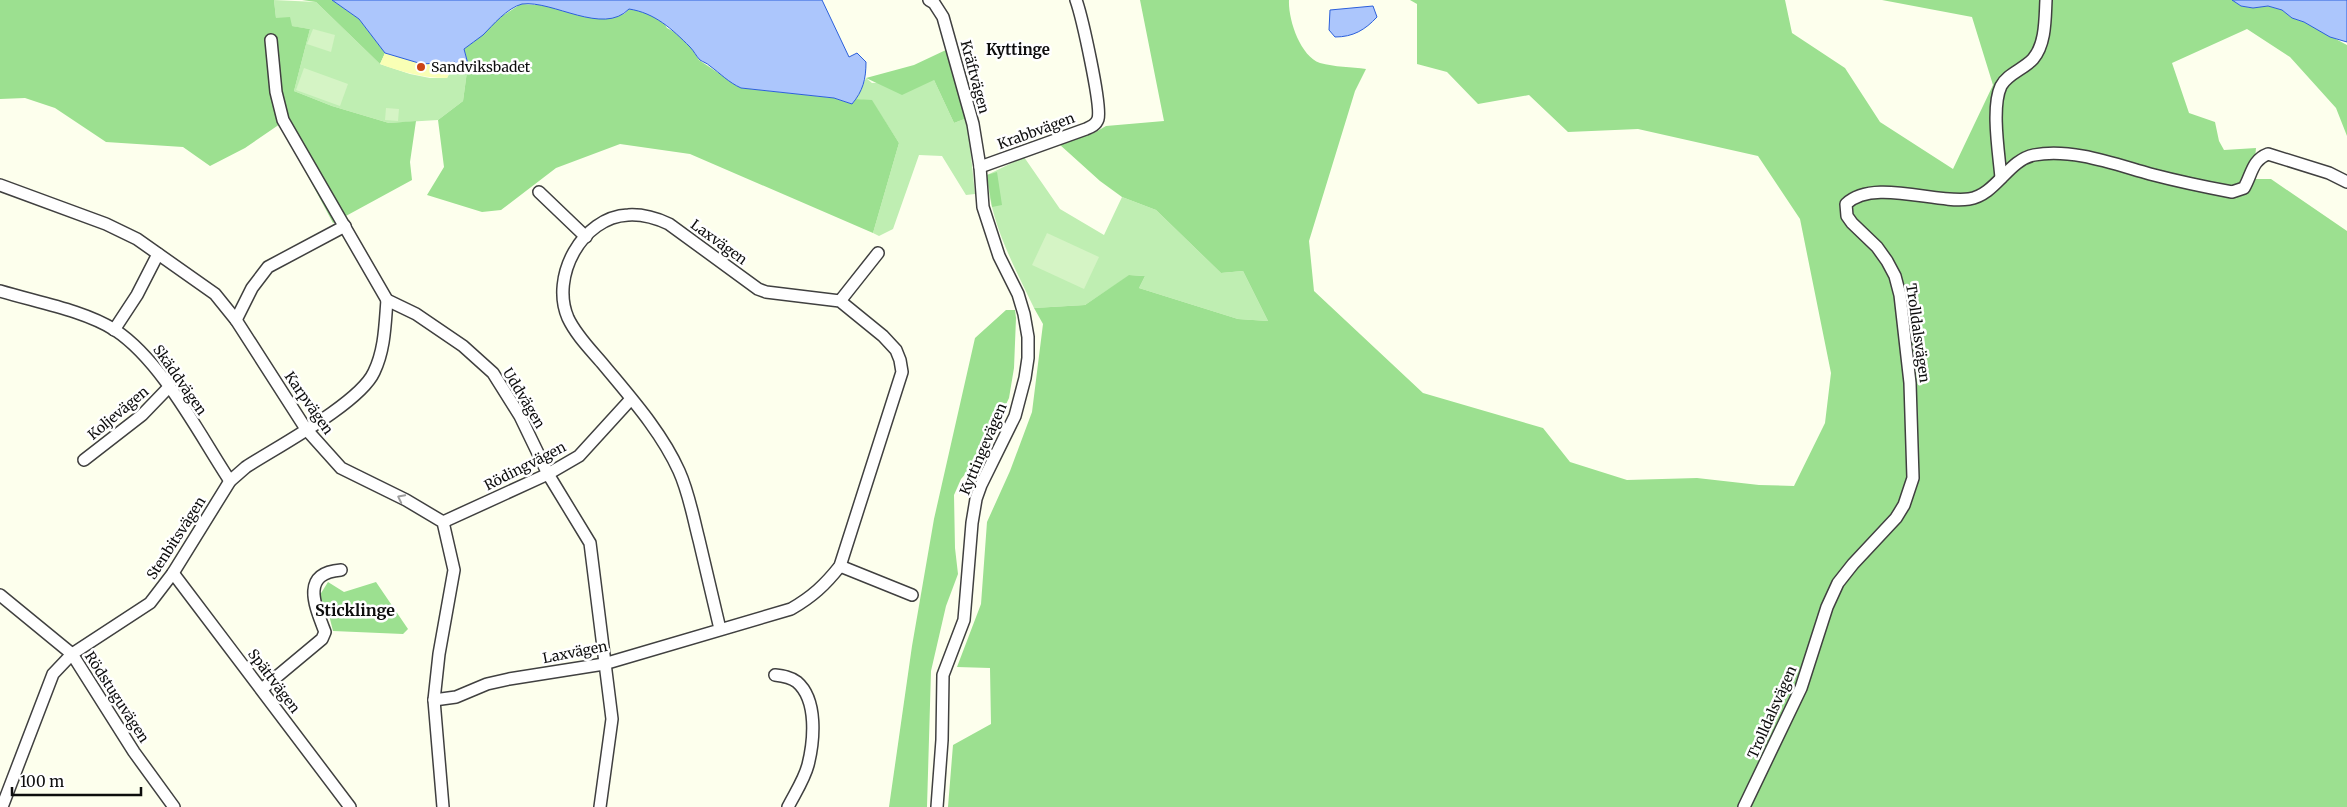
<svg xmlns="http://www.w3.org/2000/svg" width="2347" height="807" font-family="Merriweather,serif">
	<style>
		.green { fill: #bfeeb2 }
		.forest { fill: #9ce090 }
		.sand { fill: #f9ffb5 }
		.pitch { fill: #d5f4c5 }
		.water { fill: #acc6fc; stroke: #2b5fdb }
		.lines { fill: none; stroke-linecap: round; stroke-linejoin: round }
		.minor-casing { stroke: #404040; stroke-width: 14 }
		.minor { stroke: #fff; stroke-width: 11 }
		.oneway { stroke: #9e9e9e }
		.poi-dot { fill: #cb4517; stroke: #fff; stroke-width: 2 }
		.labels { text-anchor: middle; dominant-baseline: central; stroke-width: 5; stroke-linejoin: round; paint-order: stroke }
		.poi-label { font-size: 14px; fill: #0d0d0d; stroke: #fff; text-anchor: start }
		.street-label { font-size: 14px; fill: #0d0d0d; stroke: #fff }
		.neighbourhood-label { font-size: 15px; font-weight: bold; fill: #0d0d0d; stroke: #fff }
		.quarter-label { font-size: 16px; font-weight: bold; fill: #0d0d0d; stroke: #fff }
	</style>
	<rect width="100%" height="100%" fill="#fdffed"/>
	<g class="green">
		<path d="M274 0 316 2 380 64 410 74 430 78H447L455 62 457 66 468 64 463 101 438 120 389 123 332 106 294 91 310 29 291 26 276 18Z"/>
		<path d="M866 78 872 83 934 80 954 123 967 118 975 194 966 195 942 156 919 155 893 229 879 236 873 233 899 143 872 101 856 99Z"/>
		<path d="M1024 157 1060 209 1104 235 1122 197 1156 210 1221 273 1243 271 1268 321 1238 319 1139 288 1145 276 1130 275 1085 305 1034 308C1014 266 990 223 987 175Z"/>
	</g>
	<g class="forest">
		<path d="M0 0H274L276 18 290 17 292 26 310 29 294 91 332 106 389 123 416 121 410 162 412 180 333 223 280 124 245 148 210 166 183 147 106 142 55 108 25 98 0 99Z"/>
		<path d="M302 0H332L359 19 385 53 380 64 316 2Z"/>
		<path d="M1140 0H1289C1288 19 1300 56 1320 63 1334 67 1352 67 1366 69L1355 91 1309 241 1314 291 1423 393 1543 428 1570 462 1627 480 1697 478 1759 485 1794 486 1825 423 1831 373 1800 219 1758 156 1638 129 1568 132 1529 95 1478 104 1447 72 1417 64V4L1410 0H1785L1792 33 1845 68 1880 122 1953 169 1993 85 1972 17 1882 0H2232L2241 6 2252 8 2268 6 2282 10 2292 18 2304 22 2347 45V136L2336 108 2290 57 2247 29 2172 63 2189 113 2215 122 2219 141 2224 150 2256 148 2253 179H2271L2347 231V807H948L953 745 991 724 990 668 957 667 981 604 987 522 1010 471 1032 412 1043 324 1034 308 1085 305 1129 275 1145 276 1139 288 1238 319 1268 321 1243 271 1221 273 1156 210 1122 197 1100 181 1059 144 1094 133 1106 126 1164 121Z"/>
		<path d="M521 4 557 6 565 11 601 19 624 14 629 9 643 11 664 23 667 28 676 33 692 49 699 60 741 88 834 98 852 104 856 99 872 100 899 143 873 233 690 154 620 144 556 168 501 210 482 212 427 195 444 167 438 120 463 101 468 64 464 49 482 35 494 21Z"/>
		<path d="M948 49 967 118 954 123 934 80 902 95 866 78 914 65Z"/>
		<path d="M997 172 1002 205 992 207 987 175Z"/>
		<path d="M1006 310H1015L1016 318 1014 368 1009 398 982 455 961 479 954 495 955 548 958 574 946 606 931 671 927 807H889L912 646 934 519 975 338Z"/>
		<path d="M328 582 344 592 376 582 408 629 403 634 333 631 329 615 318 598Z"/>
	</g>
	<path class="sand" d="M385 53 422 64 455 62 447 78C423 78 402 72 380 64Z"/>
	<g class="pitch">
		<path d="M313 29 335 35 331 52 307 44Z"/>
		<path d="M304 68 348 84 340 106 296 90Z"/>
		<path d="M386 108 399 109 398 121 385 120Z"/>
		<path d="M1047 233 1099 257 1084 289 1032 265Z"/>
	</g>
	<g class="water">
		<path d="M332 0H822L849 57 857 53 866 62C866 79 863 91 852 104L834 98 741 88C728 82 721 74 710 66 707 63 703 62 700 60 696 56 694 51 690 47 672 29 655 13 629 9 603 36 553 0 522 4 507 8 493 25 483 35 477 40 470 44 464 49L468 64 456 66 455 62 422 64 385 53 359 19Z"/>
		<path d="M2232 0H2347V42L2330 37 2304 22 2292 18 2282 10 2268 6 2253 8 2241 6Z"/>
		<path d="M1373 6 1377 17C1365 30 1353 37 1335 37L1329 30 1330 10Z"/>
	</g>
	<g class="lines">
		<g class="minor-casing">
			<g id="minor">
				<path d="M929 0 934 3 943 17 973 124 980 167 983 207 999 256 1018 294 1024 314 1028 337V358L1025 378 1015 416 981 485 976 499 972 523 964 620 943 675 942 740 937 807"/>
				<path d="M271 40 276 92 283 120 387 300 416 314 463 346 493 373 520 416 548 474 590 543 612 719 600 807"/>
				<path d="M980 167 1086 129C1091 127 1096 125 1098 119 1102 106 1082 17 1076 0"/>
				<path d="M2001 178C1999 154 1991 107 2001 86 2007 74 2024 69 2033 59 2046 44 2045 18 2046 0"/>
				<path d="M0 185 106 224 137 239 215 294 236 320 306 429 341 468 406 500 443 522 454 570 439 654 434 700 443 807"/>
				<path d="M539 192 586 237"/>
				<path d="M0 291C36 302 83 310 115 330 162 361 199 434 230 481"/>
				<path d="M840 301 878 253"/>
				<path d="M236 320 252 288 268 267 345 226"/>
				<path d="M114 330 137 295 158 254"/>
				<path d="M84 460 142 415 169 387"/>
				<path d="M443 522 548 474 579 456 631 399"/>
				<path d="M840 566 912 595"/>
				<path d="M173 573 350 807"/>
				<path d="M0 595 72 654 134 752 174 807"/>
				<path d="M775 675C783 676 791 677 797 682 818 700 814 741 808 765 804 780 795 793 788 807"/>
				<path d="M262 689 322 639 325 632C315 606 300 573 341 570"/>
				<path d="M434 700 456 697 487 684 509 679 604 664 791 609C812 597 825 585 840 566L902 372 900 360 896 350 883 336 840 301 766 292 758 289 669 224C656 218 643 214 628 215 582 217 550 277 568 318 576 335 590 349 602 363 630 397 661 431 679 471 689 493 693 517 699 540 706 570 713 599 720 629"/>
				<path d="M2 807 53 674 72 654 150 603 173 573 230 481 246 467C277 447 360 403 374 372 385 349 385 324 387 300"/>
				<path d="M1744 807 1801 688 1827 607 1838 583 1853 564 1896 518 1904 505 1913 478 1910 383 1900 295 1895 276 1887 261 1877 247 1852 223 1847 216 1846 204C1873 178 1936 204 1969 199 1996 195 2008 160 2034 155 2072 148 2114 164 2150 174 2177 181 2205 187 2232 192L2244 188C2252 174 2252 160 2268 154L2329 173 2347 182"/>
			</g>
		</g>
		<use href="#minor" class="minor"/>
	</g>
	<defs><path id="oneway-chevron" d="M-2-3.5L2.5 0L-2 3.5" fill="none" stroke-width="1.6" stroke-linecap="round" stroke-linejoin="round" transform="scale(1.25)"/></defs>
	<use class="oneway" href="#oneway-chevron" transform="translate(401 498) rotate(-153)"/>
	<circle class="poi-dot" cx="421" cy="67" r="5"/>
	<g class="labels">
		<g class="poi-label">
			<text x="431" y="67">Sandviksbadet</text>
		</g>
		<g class="street-label">
			<text transform="translate(975 77) rotate(75)">Kräftvägen</text>
			<text transform="translate(1036 131) rotate(-20)">Krabbvägen</text>
			<text transform="translate(719 242) rotate(36)">Laxvägen</text>
			<text transform="translate(1918 333) rotate(82)">Trolldalsvägen</text>
			<text transform="translate(180 380) rotate(55)">Skäddvägen</text>
			<text transform="translate(524 398) rotate(59)">Uddvägen</text>
			<text transform="translate(309 403) rotate(55)">Karpvägen</text>
			<text transform="translate(118 413) rotate(-40)">Koljevägen</text>
			<text transform="translate(983 449) rotate(-67)">Kyttingevägen</text>
			<text transform="translate(525 466) rotate(-27)">Rödingvägen</text>
			<text transform="translate(176 538) rotate(-57)">Stenbitsvägen</text>
			<text transform="translate(575 652) rotate(-11)">Laxvägen</text>
			<text transform="translate(274 681) rotate(53)">Spättvägen</text>
			<text transform="translate(117 697) rotate(57)">Rödstuguvägen</text>
			<text transform="translate(1772 712) rotate(-66)">Trolldalsvägen</text>
		</g>
		<g class="neighbourhood-label">
			<text x="1018" y="49">Kyttinge</text>
		</g>
		<g class="quarter-label">
			<text x="355" y="610">Sticklinge</text>
		</g>
	</g>
	<path d="M12 787v8h129v-8" fill="none" stroke="#0d0d0d" stroke-width="2.5"/>
	<text x="20" y="787" font-size="15" fill="#0d0d0d" stroke="#ffffff" stroke-width="4" paint-order="stroke">100 m</text>
</svg>
